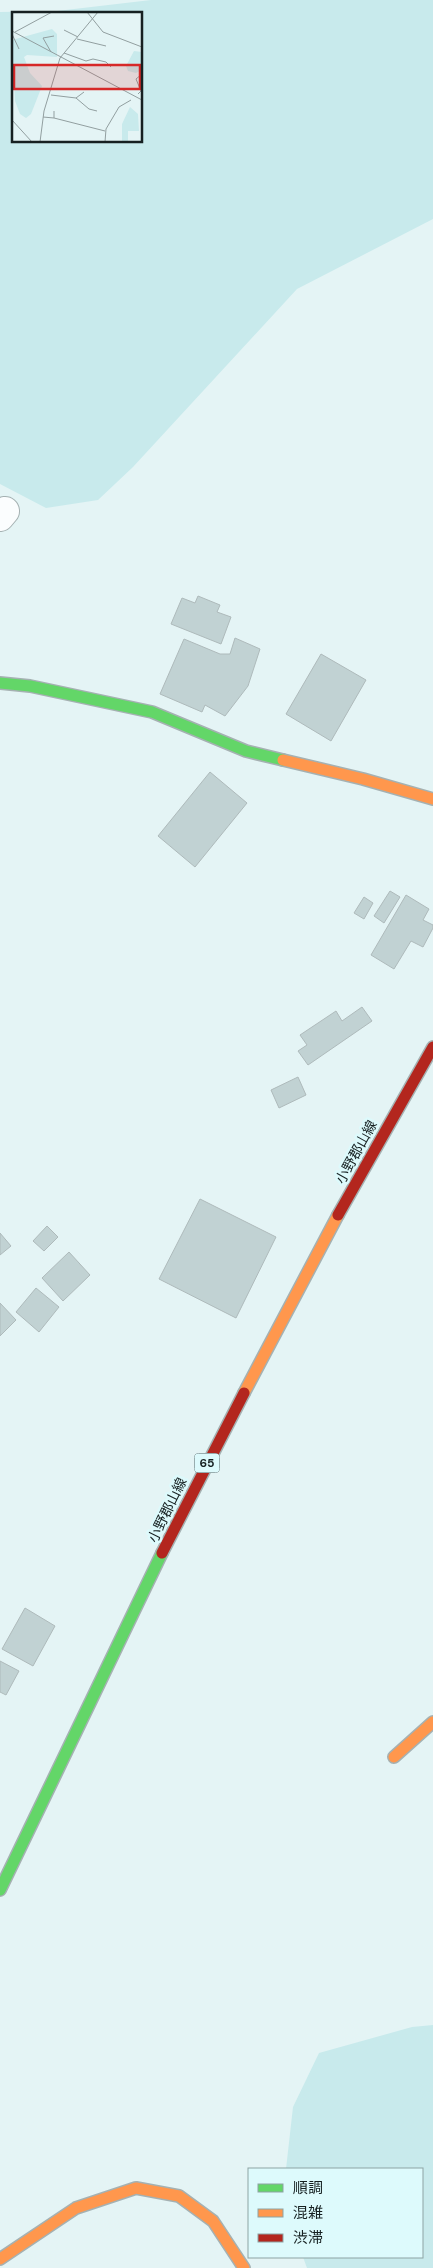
<svg xmlns="http://www.w3.org/2000/svg" width="433" height="2268" font-family="'DM Sans','Noto Sans JP',sans-serif">
	<style>
		.green { fill: #c8eaec; fill-rule: evenodd }
		.building { fill: #c1d2d3; stroke: #aebabb }
		.lines { fill: none; stroke-linecap: round; stroke-linejoin: round }
		.street-casing { stroke: #a5b1b2; stroke-width: 30 }
		.fast-casing { stroke: #a5b1b2; stroke-width: 14 }
		.slow-casing { stroke: #a5b1b2; stroke-width: 14 }
		.jam-casing { stroke: #a5b1b2; stroke-width: 14 }
		.street { stroke: #fbfdfe; stroke-width: 28 }
		.fast { stroke: #63d668; stroke-width: 11 }
		.slow { stroke: #ff974d; stroke-width: 11 }
		.jam { stroke: #b3261e; stroke-width: 11 }
		.labels { text-anchor: middle; dominant-baseline: central; stroke-width: 5; stroke-linejoin: round; paint-order: stroke }
		.shield { fill: #ddfafc; stroke: #526163; stroke-width: 1 }
		.shield-label { font-size: 12px; font-weight: bold; fill: #162021 }
		.street-label { font-size: 14px; fill: #162021; stroke: #ddfafc }
		.inset-road { fill: none; stroke: #929fa0; stroke-width: 1 }
		.view { fill: #d62828; fill-opacity: 0.15; stroke: #d62828; stroke-width: 2.5 }
		.inset-edge { fill: none; stroke: #162021; stroke-width: 2.5 }
	</style>
	<rect width="100%" height="100%" fill="#e4f4f5"/>
	<g class="green">
		<path d="M151 0H433V219L297 289 133 467 98 500 46 508 0 484V12L57 11ZM14 14H141V141H14Z"/>
		<path d="M433 2025V2268H307L303 2257H422V2169H286L293 2107 319 2053 412 2027Z"/>
	</g>
	<g class="building">
		<path d="M198 596 220 605 217 612 231 617 221 644 171 624 182 598 195 603Z"/>
		<path d="M235 638 260 649 248 686 225 716 205 705 202 712 160 694 184 639 220 654H230Z"/>
		<path d="M321 654 366 680 331 741 286 714Z"/>
		<path d="M210 772 247 803 195 867 158 836Z"/>
		<path d="M390 891 400 897 384 923 374 916Z"/>
		<path d="M406 895 429 909 423 920 433 925V928L423 947 411 941 394 969 371 955Z"/>
		<path d="M364 897 373 903 364 919 354 913Z"/>
		<path d="M362 1007 372 1021 308 1065 298 1051 307 1045 300 1035 336 1011 342 1021Z"/>
		<path d="M298 1077 306 1095 279 1108 271 1090Z"/>
		<path d="M200 1199 276 1237 236 1318 159 1279Z"/>
		<path d="M47 1226 58 1237 44 1251 33 1241Z"/>
		<path d="M0 1233 11 1246 0 1255Z"/>
		<path d="M69 1252 90 1275 63 1301 42 1278Z"/>
		<path d="M36 1288 59 1307 39 1332 16 1312Z"/>
		<path d="M0 1303 16 1320 0 1336Z"/>
		<path d="M25 1608 55 1626 33 1666 2 1649Z"/>
		<path d="M0 1661 19 1671 6 1695 0 1692Z"/>
	</g>
	<g class="lines">
		<g class="street-casing">
			<path id="street" d="M0 517 5 511"/>
		</g>
		<g class="fast-casing">
			<g id="fast">
				<path d="M0 683 30 686 152 712 246 751 283 760"/>
				<path d="M0 1890 162 1553"/>
			</g>
		</g>
		<g class="slow-casing">
			<g id="slow">
				<path d="M283 760 363 779 433 799"/>
				<path d="M244 1393 338 1215"/>
				<path d="M394 1757 433 1722"/>
				<path d="M0 2259 76 2208 136 2188 179 2196 213 2221 244 2268"/>
			</g>
		</g>
		<g class="jam-casing">
			<g id="jam">
				<path d="M338 1215 433 1047"/>
				<path d="M162 1553 244 1393"/>
			</g>
		</g>
		<use href="#street" class="street"/>
		<use href="#fast" class="fast"/>
		<use href="#slow" class="slow"/>
		<use href="#jam" class="jam"/>
	</g>
	<g class="labels">
		<rect class="shield" x="194.5" y="1453.5" width="25" height="19" rx="4"/>
		<g class="shield-label">
			<text x="207" y="1463">65</text>
		</g>
		<g class="street-label">
			<text transform="translate(356 1152) rotate(-61)">小野郡山線</text>
			<text transform="translate(167 1510) rotate(-64)">小野郡山線</text>
		</g>
	</g>
	<g transform="translate(12 12)">
		<rect width="130" height="130" fill="#e4f4f5"/>
		<path d="M40 17 45 22V45L15 43 12 45 18 61 30 74 19 102 14 106 8 102 3 89 0 28ZM122 39 130 40V58L124 61 116 59 114 54ZM118 95 126 102 127 119H116V130H110V112Z" fill="#c8eaec"/>
		<path class="inset-road" d="M75 0 91 20 130 35M52 18 66 25M0 19 130 88M3 20 40 0M0 22 7 37M65 27 94 34M39 40 31 26 42 24M52 41 74 49 81 47 94 50 99 55M126 82 129 79 124 67 130 62M39 83 64 86 72 80M64 86 77 97 85 99M31 105 42 106V99M42 106 93 119M0 108 20 130M28 130 32 99 48 46 86 0M93 130 94 117 107 95 119 88"/>
		<path class="view" d="M2 53H128V77H2Z"/>
		<rect width="130" height="130" class="inset-edge"/>
	</g>
	<rect x="248" y="2168" width="175" height="90" fill="#ddfafc" stroke="#8da3a4"/>
	<rect x="258" y="2184" width="25" height="8" fill="#63d668" stroke="#8da3a4"/>
	<text x="293" y="2193" font-size="15" fill="#162021">順調</text>
	<rect x="258" y="2209" width="25" height="8" fill="#ff974d" stroke="#8da3a4"/>
	<text x="293" y="2218" font-size="15" fill="#162021">混雑</text>
	<rect x="258" y="2234" width="25" height="8" fill="#b3261e" stroke="#8da3a4"/>
	<text x="293" y="2243" font-size="15" fill="#162021">渋滞</text>
</svg>
